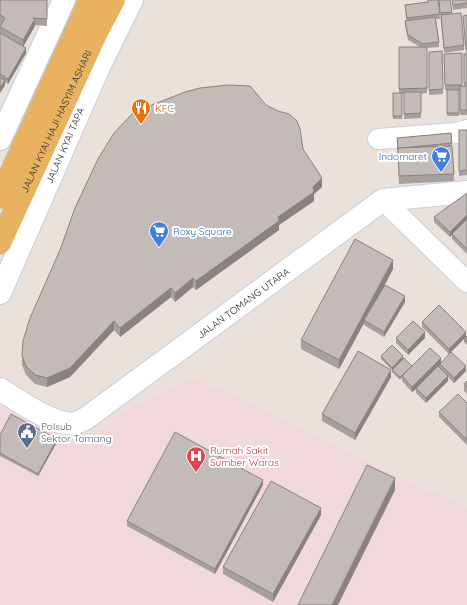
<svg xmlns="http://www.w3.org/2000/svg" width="467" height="605" font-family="Quicksand,sans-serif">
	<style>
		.medical { fill: #f1d8dd }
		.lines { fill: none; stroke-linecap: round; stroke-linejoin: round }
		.street-casing { stroke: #c9cfda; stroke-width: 22 }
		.secondary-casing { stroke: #c9cfda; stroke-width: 24 }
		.primary-casing { stroke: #c3c3c3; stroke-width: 24 }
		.street { stroke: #fff; stroke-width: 20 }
		.secondary { stroke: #fff; stroke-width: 22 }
		.primary { stroke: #e9b261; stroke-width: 22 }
		.wall { fill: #a7a19d }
		.shaded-wall { fill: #888380 }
		.building { fill: #c2bbb7; stroke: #888380 }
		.labels { text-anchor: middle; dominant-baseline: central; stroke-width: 4; stroke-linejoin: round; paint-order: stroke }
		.food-label { font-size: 10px; fill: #c56008; stroke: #fff; text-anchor: start }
		.street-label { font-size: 10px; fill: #282828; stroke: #fff }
		.shop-label { font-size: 10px; fill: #366cbe; stroke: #fff; text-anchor: end }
		.service-label { font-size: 10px; fill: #4e5e75; stroke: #fff; text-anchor: start }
		.health-label { font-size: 10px; fill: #be3a42; stroke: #fff; text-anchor: start }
	</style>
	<rect width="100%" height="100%" fill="#eae1da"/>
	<path class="medical" d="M193 377 467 509V605H0V406L46 428 67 436 92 437 113 421 121 413Z"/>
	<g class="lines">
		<g class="street-casing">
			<g id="street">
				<path d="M378 139 456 133 467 130"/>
				<path d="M383 200 467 282"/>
			</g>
		</g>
		<g class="secondary-casing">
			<g id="secondary">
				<path d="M0 139 64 0"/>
				<path id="s1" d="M0 293 98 69 132 0"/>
				<path id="s2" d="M0 389C17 400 56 428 76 423 79 422 82 420 85 419L383 200 467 192"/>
			</g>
		</g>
		<g class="primary-casing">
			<g id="primary">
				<path d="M0 197 90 0"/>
				<path id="s3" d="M0 243 97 32 114 0"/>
			</g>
		</g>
		<use href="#street" class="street"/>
		<use href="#secondary" class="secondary"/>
		<use href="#primary" class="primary"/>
	</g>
	<g class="wall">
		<path d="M0 0H47V26L35 25 23 47 26 53 8 84 5 82V85L0 93Z"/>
		<path d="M428 0H438L440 19H436L439 42V47L427 48V93L421 94V118L404 119V94H402V119H393V93H399V47H420L408 40 405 26V21H406L405 5 428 2Z"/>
		<path d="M439 0 452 12V14L464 45V50L444 53Z"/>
		<path d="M452 0H467V8L453 10Z"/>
		<path d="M467 15V115H460V90H449H459V116H447V90H445L444 54 462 53V86H464V54H466L463 16Z"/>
		<path d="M442 51 443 94 429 95V52Z"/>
		<path d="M459 130H467V175L459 176Z"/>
		<path d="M451 133 454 181 399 184 397 138Z"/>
		<path d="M303 149 322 187 314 194V201L279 225V230L196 290 193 287 175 302 171 297 120 337 114 330 70 377 47 387 35 384 26 375 22 365V356Z"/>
		<path d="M467 193V254L452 239V235L450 237 434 222V217Z"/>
		<path d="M393 269 379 296 405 302 384 337 364 325V323L339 369 301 349V340Z"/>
		<path d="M422 322 466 337 449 354 422 327Z"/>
		<path d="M467 336V345L464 342V339Z"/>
		<path d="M396 338H425L408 355 396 343Z"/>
		<path d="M381 356 403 359 412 366 441 362 466 371 454 383 448 377V381L426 403 416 393V389L412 392 402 381V378L400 380 392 372V370L381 359Z"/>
		<path d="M391 377 355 440 322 421V414Z"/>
		<path d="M467 381V394L464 391V384Z"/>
		<path d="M467 403V445L439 417V412Z"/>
		<path d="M0 435 57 442 38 476 0 456Z"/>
		<path d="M263 485 215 574 127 526V521Z"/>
		<path d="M321 515 273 602 223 574V567Z"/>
	</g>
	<g class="shaded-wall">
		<path d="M35 19V26L23 47V40Z"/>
		<path d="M26 48V53L8 84V79Z"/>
		<path d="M5 80V85L0 93V88Z"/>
		<path d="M322 178V187L314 194V201L279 225V230L196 290V281L278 217 313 187Z"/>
		<path d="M467 215V220L452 234V235L450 237V232Z"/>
		<path d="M393 260V269L365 321 364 320V323L339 369V360Z"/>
		<path d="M193 278V287L175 302V293Z"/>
		<path d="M171 288V297L120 337V328Z"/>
		<path d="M405 296V302L384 337V332Z"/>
		<path d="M114 321V330L70 377 47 387V378Z"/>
		<path d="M425 332V338L408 355V350Z"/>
		<path d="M466 332V337L449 354V349Z"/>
		<path d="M403 356V359L392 370V368Z"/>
		<path d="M441 358V364H440V365L416 388V389L412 392V387Z"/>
		<path d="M466 366V371L454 383V378Z"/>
		<path d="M391 370V377L355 440V433Z"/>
		<path d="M448 376V381L426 403V398Z"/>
		<path d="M57 439V442L38 476V474Z"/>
		<path d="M395 478V490L338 605H332Z"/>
		<path d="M263 480V485L215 574V569Z"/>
		<path d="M321 508V515L273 602V594Z"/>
	</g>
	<g class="building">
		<path d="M0 0H47V19L33 18 35 19 23 40 0 27 5 18 0 15Z"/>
		<path d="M428 0H438L440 14 407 18 405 5 428 2Z"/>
		<path d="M439 0H450L452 12 440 13Z"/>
		<path d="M452 0H467V3L453 5Z"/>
		<path d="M461 13 464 45 444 48 441 15Z"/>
		<path d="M467 15V49H466L463 16Z"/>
		<path d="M435 17 439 42 423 44 408 35 405 21Z"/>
		<path d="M0 33 26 48 8 79 0 74Z"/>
		<path d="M399 47H427V88L399 89Z"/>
		<path d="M442 51 443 89 429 90V52Z"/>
		<path d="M462 53V85H445L444 54Z"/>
		<rect x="464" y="54" width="3" height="29"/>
		<path d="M0 78 5 80 0 88Z"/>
		<path d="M228 85 250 86 266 105 278 111 289 114 297 121 300 129 303 149 322 178 313 187 314 192 278 217 279 221 196 281 193 278 175 293 171 288 120 328 114 321 70 368 47 378 35 375 26 366 22 356 23 341 30 318 60 250 75 208 98 159 114 133 134 112 185 92 200 88Z"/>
		<rect x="460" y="86" width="7" height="24"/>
		<rect x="447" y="90" width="12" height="23"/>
		<path d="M404 92H421V113L404 114Z"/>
		<rect x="393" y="93" width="9" height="23"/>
		<path d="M459 130H467V170L459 171Z"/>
		<path d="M451 133 452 143 411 147 398 148V149L397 138Z"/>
		<path d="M452 146 454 174 399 176 398 148Z"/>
		<path d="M467 193V215L450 232 434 217Z"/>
		<path d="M467 219V249L452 234Z"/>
		<path d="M355 239 393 260 339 360 301 340Z"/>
		<path d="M385 285 405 296 384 332 364 320Z"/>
		<path d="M439 305 466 332 449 349 422 322Z"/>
		<path d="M413 321 425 332 408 350 396 338Z"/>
		<path d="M467 336V342L464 339Z"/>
		<path d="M392 345 403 356 392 368 381 356Z"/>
		<path d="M430 348 441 358 412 387 402 376Z"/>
		<path d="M358 351 391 370 355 433 322 414Z"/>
		<path d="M451 352 466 366 454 378 440 364Z"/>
		<path d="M404 358 412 366 400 377 392 370Z"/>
		<path d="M438 366 448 376 426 398 416 388Z"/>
		<path d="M467 381V387L464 384Z"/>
		<path d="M458 394 467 403V440L439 412Z"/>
		<path d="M11 414 57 439 38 474 0 453V435Z"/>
		<path d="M175 432 263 480 215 569 127 521Z"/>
		<path d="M367 465 395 478 332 605H298Z"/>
		<path d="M271 481 321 508 273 594 223 567Z"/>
	</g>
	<defs>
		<g id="restaurant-pin" transform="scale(1)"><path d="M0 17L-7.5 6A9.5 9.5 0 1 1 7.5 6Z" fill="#e8710a" stroke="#fff"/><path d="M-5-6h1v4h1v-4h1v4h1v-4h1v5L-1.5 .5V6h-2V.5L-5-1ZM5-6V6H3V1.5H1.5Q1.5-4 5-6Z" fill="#fff"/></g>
		<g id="supermarket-pin" transform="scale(1)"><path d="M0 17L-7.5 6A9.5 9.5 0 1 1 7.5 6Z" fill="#3f7fe0" stroke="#fff"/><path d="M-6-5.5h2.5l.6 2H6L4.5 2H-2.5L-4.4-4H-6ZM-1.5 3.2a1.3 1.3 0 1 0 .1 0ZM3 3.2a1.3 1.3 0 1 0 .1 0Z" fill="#fff"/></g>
		<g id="civic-pin" transform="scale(1)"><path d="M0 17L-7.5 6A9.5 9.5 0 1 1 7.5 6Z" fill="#5c6f8a" stroke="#fff"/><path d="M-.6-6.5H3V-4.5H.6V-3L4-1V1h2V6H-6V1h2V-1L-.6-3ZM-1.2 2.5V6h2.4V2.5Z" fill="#fff"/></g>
		<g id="hospital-pin" transform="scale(1)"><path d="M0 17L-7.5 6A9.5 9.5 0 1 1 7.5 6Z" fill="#e0444e" stroke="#fff"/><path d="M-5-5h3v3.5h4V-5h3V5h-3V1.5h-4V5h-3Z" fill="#fff"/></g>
	</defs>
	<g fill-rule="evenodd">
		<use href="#restaurant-pin" x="141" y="108"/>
		<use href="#supermarket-pin" x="441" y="156"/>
		<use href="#supermarket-pin" x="159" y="231"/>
		<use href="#civic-pin" x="27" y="432"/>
		<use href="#hospital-pin" x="196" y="456"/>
	</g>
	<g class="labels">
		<g class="food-label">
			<text x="155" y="108">KFC</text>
		</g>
		<g class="street-label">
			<text stroke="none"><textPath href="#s3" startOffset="134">JALAN KYAI HAJI HASYIM ASHARI</textPath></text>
			<text stroke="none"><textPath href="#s1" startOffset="161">JALAN KYAI TAPA</textPath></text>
			<text stroke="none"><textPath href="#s2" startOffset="291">JALAN TOMANG UTARA</textPath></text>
		</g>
		<g class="shop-label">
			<text x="427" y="156">Indomaret</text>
			<text x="173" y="231" text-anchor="start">Roxy Square</text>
		</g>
		<g class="service-label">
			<text x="41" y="426">Polsub<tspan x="41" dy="12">Sektor Tomang</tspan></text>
		</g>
		<g class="health-label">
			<text x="210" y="450">Rumah Sakit<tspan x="210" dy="12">Sumber Waras</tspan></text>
		</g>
	</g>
</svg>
